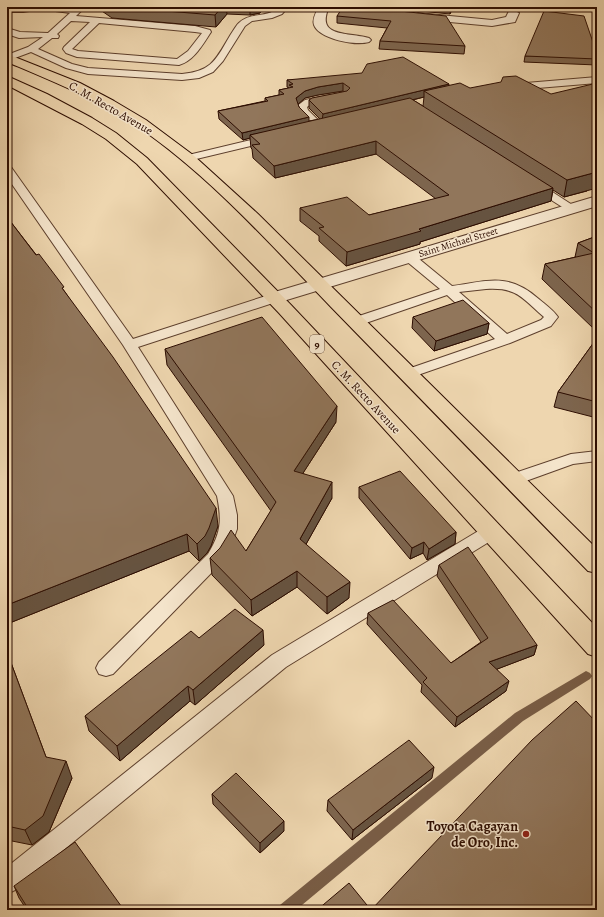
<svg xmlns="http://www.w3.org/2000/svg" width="604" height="917" font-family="Alegreya,serif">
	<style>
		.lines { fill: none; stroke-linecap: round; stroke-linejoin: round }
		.stream { fill: #795d46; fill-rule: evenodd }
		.service-casing { stroke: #5d3f2c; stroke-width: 2 }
		.minor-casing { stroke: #5d3f2c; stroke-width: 2 }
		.tertiary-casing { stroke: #5d3f2c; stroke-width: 2 }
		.trunk-casing { stroke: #2d0d01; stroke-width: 2 }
		.service { fill: #f4e4cb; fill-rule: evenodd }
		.minor { fill: #f4e4cb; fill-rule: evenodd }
		.tertiary { fill: #f4e4cb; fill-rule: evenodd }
		.trunk { fill: #eed6af; fill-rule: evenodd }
		.wall { fill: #7d654e; stroke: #2d0d01; fill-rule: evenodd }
		.shaded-wall { fill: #665340; stroke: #2d0d01 }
		.building { fill: #91765b; stroke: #2d0d01 }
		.poi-dot { fill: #8f2418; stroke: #f4e4cb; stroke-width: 1.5 }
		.labels { text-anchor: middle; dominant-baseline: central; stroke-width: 3; stroke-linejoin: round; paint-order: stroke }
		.far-street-label { font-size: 10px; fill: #2d0d01; stroke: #f4e4cb }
		.shield { fill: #f4e4cb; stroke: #694e3e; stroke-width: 1 }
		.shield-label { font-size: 11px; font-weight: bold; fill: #2d0d01 }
		.street-label { font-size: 12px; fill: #2d0d01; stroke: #f4e4cb }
		.near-poi-label { font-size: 14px; font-weight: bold; fill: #2d0d01; stroke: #f4e4cb; text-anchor: end }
	</style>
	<rect width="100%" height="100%" fill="#eed6af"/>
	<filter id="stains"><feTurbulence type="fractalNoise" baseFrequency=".005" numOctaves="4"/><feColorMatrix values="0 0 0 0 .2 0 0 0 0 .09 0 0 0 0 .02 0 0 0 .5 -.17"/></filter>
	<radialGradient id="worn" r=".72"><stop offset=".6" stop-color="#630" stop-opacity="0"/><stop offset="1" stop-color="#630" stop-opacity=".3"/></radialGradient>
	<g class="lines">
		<path class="stream" d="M586 671 590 673 592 676 590 679 523 721 296 910H278L280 905 515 713Z"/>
		<g class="service-casing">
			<g id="service">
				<path d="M63 7 75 8 85 7 76 16 195 26 210 30 211 32C203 44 194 61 179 65L77 57 66 53 63 49 64 47 90 22 71 21 57 34 59 36 58 38H52L38 49 72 64 88 68 182 74C213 71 216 59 231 34 234 30 236 25 240 22 251 12 269 18 279 7H288L282 14 272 18 252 21 245 26 223 61 213 72 199 78 182 80 88 74 66 68 31 52 7 61V55L28 47 43 37 19 38 7 34V28L20 32 48 33 70 13 41 9 23 12H7V8ZM99 23 195 32 202 33 188 51 177 59 78 51 72 49Z"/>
				<path d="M597 77V83L514 90 509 87 514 84Z"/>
				<path d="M330 95 335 98 333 100 311 104 307 107 308 110 325 127 320 130 316 129 300 113 297 106 305 100Z"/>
				<path d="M272 135 276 136 277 138 276 140 188 161 183 158 184 156Z"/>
				<path d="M7 166 11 167 133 339 269 295H279L281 298 279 301 138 347 233 496 237 515V529L232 543 220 564 113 674 106 676 99 674 96 668 99 662 208 554C221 532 222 521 217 496L123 345 7 177Z"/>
				<path d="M533 181 537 182 577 208 575 210H567L529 186 527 184 529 182Z"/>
				<path d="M409 253 413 254 452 286C489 281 509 272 540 300 546 305 553 310 558 317L551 326 510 343 412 377 407 378 402 377 400 374 402 371 495 339 447 295 360 325H350L348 322 350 319 440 289 405 260 403 257 405 254ZM486 289C517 287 522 298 544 317L541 320 507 334 459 292Z"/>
				<path d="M597 451V461L573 464 512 486 506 484 504 480 506 476 571 454Z"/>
				<path d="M491 526 497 527 500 532 497 537 286 667 15 890 7 894V867L272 655 485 527Z"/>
			</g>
		</g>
		<g class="minor-casing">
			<g id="minor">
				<path d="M319 7H329C315 38 349 32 369 38L371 40 369 42C356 46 319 39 314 25 312 19 316 12 319 7Z"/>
				<path d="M331 7H366L376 9 378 11 372 14 336 10Z"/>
				<path d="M513 10 519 13 515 22 492 26 418 19 412 16 418 13 492 20 506 17 509 11Z"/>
			</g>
		</g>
		<g class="tertiary-casing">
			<path id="tertiary" d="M597 196V206L280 302 274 303 268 302 265 298 268 294Z"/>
		</g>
		<g class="trunk-casing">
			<g id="trunk">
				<path d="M7 54 80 83 114 101 146 120 193 155 258 214 597 549V573L588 571C503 483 417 395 331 307 270 244 210 176 137 126 97 99 52 81 7 62Z"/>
				<path d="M7 76 47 94 92 118 116 133 147 158 291 305 597 628V657L588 654 279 313 137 164 106 139 82 124 7 85Z"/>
			</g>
		</g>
		<use href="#service" class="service"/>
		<use href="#minor" class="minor"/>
		<use href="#tertiary" class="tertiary"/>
		<use href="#trunk" class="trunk"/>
	</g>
	<g class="wall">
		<path d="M96 7H264L260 13 250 15 227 14 216 27 112 18Z"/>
		<path d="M363 7 465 46 464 54 379 49 380 41 387 28 337 23V16Z"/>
		<path d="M380 7H453L450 14Z"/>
		<path d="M597 54V65L524 62 525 56Z"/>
		<path d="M287 80 449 86 587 191 564 197 553 190 551 201 420 242V244L346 266 319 241V236L300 221V208L369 215 436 199 376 154 275 178 253 158 252 149 251 148 250 138 243 140 219 119 218 111 265 101V98L279 95V90L289 88 287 87ZM343 91 344 92 309 100V108L320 119 309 121 299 107 298 104 305 98 318 95ZM424 97 423 106 413 100Z"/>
		<path d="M7 217 65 292 218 526 211 546 207 553 199 561 189 551 7 624Z"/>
		<path d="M597 236V328L594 329 542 279 545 264 576 257H575L578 243Z"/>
		<path d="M413 317 489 323 487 334 434 351 412 328Z"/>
		<path d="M597 338V418L554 407 558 392Z"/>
		<path d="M165 349 336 422 303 473 332 498 306 544 349 598 327 614 297 587 252 616 212 575 210 558 246 551 271 511 167 365Z"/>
		<path d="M359 487 456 532 455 544 427 560 423 553 410 559 359 498Z"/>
		<path d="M439 565 537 645 534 655 497 669 506 691 455 727 421 692 422 685 367 624 368 613 451 663 481 642 437 576Z"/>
		<path d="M199 638 264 645 195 705 190 701 120 761 89 731 85 716Z"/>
		<path d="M7 652 46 757 72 778 49 832 32 845 7 840Z"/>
		<path d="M432 778 352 840 327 811 328 800Z"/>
		<path d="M212 794 284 831 260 853 213 804Z"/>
		<path d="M14 886 124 910H27L19 898Z"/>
	</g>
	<g class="shaded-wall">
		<path d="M222 7H226L227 14 216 27 215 15Z"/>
		<path d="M250 7H264L260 13 250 15Z"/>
		<path d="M451 7H453L450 14Z"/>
		<path d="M343 83V91L318 95 305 98 296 106V98L305 91 318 87Z"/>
		<path d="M449 84 448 91H424V97L322 121 323 114Z"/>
		<path d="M309 117V124L250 135V138L243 140 242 133Z"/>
		<path d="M376 141V154L275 178 274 166Z"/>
		<path d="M597 172V188L564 197 567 180Z"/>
		<path d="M553 188 551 201 420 242V244L346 266 347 252 419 229Z"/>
		<path d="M597 318V328L594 329Z"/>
		<path d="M489 323 487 334 434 351 436 341Z"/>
		<path d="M337 406 336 422 294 487V471Z"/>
		<path d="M332 482V498L300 555V539Z"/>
		<path d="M216 508 218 526 211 546 207 553 199 561 197 544Z"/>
		<path d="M456 532 455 544 427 560 429 549Z"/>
		<path d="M187 534 189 551 7 624V605Z"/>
		<path d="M424 542 423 553 410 559 412 548Z"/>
		<path d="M297 571V587L252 616 251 600Z"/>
		<path d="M350 582 349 598 327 614V597Z"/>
		<path d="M263 630 264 645 195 705 193 690Z"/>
		<path d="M537 645 534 655 487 673 489 662Z"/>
		<path d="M509 681 506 691 455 727 457 717Z"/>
		<path d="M188 686 190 701 120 761 117 746Z"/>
		<path d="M66 761 72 778 49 832 32 845 25 830Z"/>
		<path d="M434 767 432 778 352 840 353 830Z"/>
		<path d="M284 821V831L260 853V843Z"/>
	</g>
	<g class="building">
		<path d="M117 7H222L215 15Z"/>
		<path d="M343 7H363L446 16 465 46 380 41 391 21 337 16Z"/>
		<path d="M544 11 584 16 597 54V59L525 56Z"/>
		<path d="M403 57 449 84 323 114 309 100 312 98 347 91 350 88 343 83 318 87 305 91 296 98 299 107 309 117 242 133 218 111 268 101 265 98 284 94 279 90 293 87 289 85 293 84 287 80 362 73 367 64Z"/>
		<path d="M516 76 551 94 597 83V172L567 180 424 91 460 83 470 88 501 82 503 77Z"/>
		<path d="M410 98 553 188 419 229 421 231 347 252 319 228 324 227 300 208 347 197 369 215 449 195 376 141 274 166 252 145 260 144 250 135Z"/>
		<path d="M7 217 36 255 39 254 64 287 62 288 113 357 216 508 209 528 205 536 197 544 187 534 7 605Z"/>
		<path d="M597 236V289L595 290H597V313L545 264 594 253 578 243Z"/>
		<path d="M463 300 489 323 436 341 413 317Z"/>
		<path d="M262 317 337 406 294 471 332 482 300 539 350 582 327 597 297 571 251 600 210 558 220 548 231 530 246 551 276 502 165 349Z"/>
		<path d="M597 338V402L558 392Z"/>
		<path d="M400 471 456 532 429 549 424 542 412 548 359 487Z"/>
		<path d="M468 547 537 645 489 662 509 681 457 717 423 682 427 678 368 613 393 600 451 663 488 638 439 565Z"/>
		<path d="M235 609 263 630 193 690 188 686 117 746 85 716 191 631 199 638Z"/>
		<path d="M7 652 46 757 66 761 43 816 25 830 7 826Z"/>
		<path d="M576 701 597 723V910H317L349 883 371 910 532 740Z"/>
		<path d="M409 740 434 767 353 830 328 800Z"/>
		<path d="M236 773 284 821 260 843 212 794Z"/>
		<path d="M75 842 124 910H29L14 886Z"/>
	</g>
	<circle class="poi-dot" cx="526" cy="834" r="4"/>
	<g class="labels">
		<g class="far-street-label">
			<text transform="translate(458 242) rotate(-17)">Saint Michael Street</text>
		</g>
		<rect class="shield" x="310" y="335" width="14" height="18" rx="3"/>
		<g class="shield-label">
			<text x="317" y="344">9</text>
		</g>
		<g class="street-label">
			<text transform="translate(111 108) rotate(30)">C. M. Recto Avenue</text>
			<text transform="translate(366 397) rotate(47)">C. M. Recto Avenue</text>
		</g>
		<g class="near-poi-label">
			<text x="518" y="826">Toyota Cagayan<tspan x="518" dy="16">de Oro, Inc.</tspan></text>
		</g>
	</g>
	<rect width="604" height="917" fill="none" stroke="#eed6af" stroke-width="24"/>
	<rect x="8" y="8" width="588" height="901" fill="none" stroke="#2d0d01" stroke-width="2"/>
	<rect x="12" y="12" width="580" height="893" fill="none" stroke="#2d0d01"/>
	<rect width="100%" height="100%" filter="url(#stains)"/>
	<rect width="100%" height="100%" fill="url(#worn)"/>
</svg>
